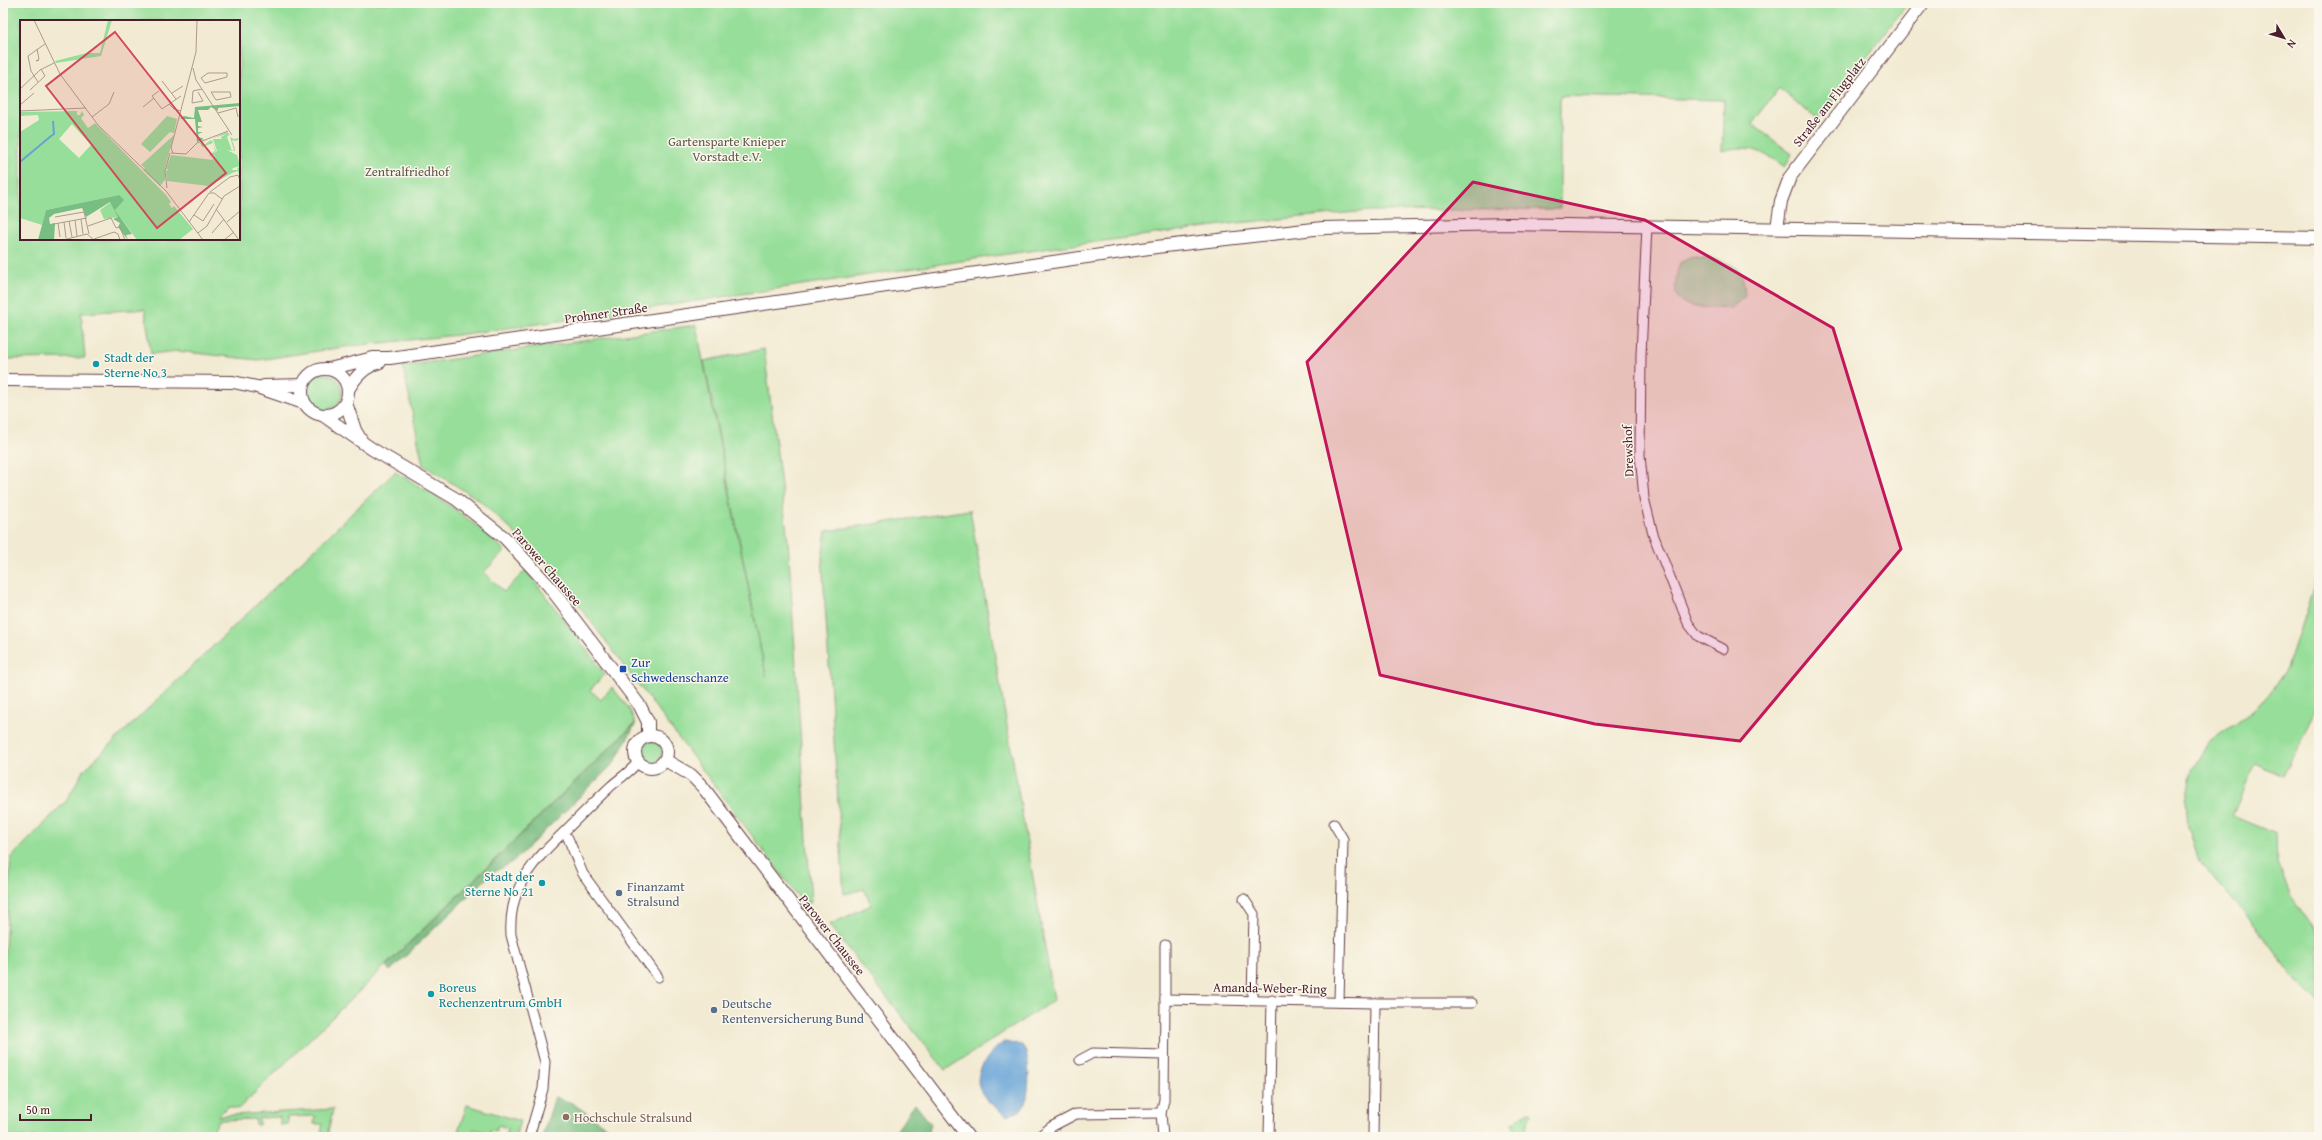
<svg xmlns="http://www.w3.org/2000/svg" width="2322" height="1140" font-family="'Gentium Book Plus',serif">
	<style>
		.green { fill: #96de99; stroke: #707e62; fill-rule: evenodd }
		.forest { fill: #78bd81; stroke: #616e56 }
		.water { fill: #65a3d7; stroke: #586181 }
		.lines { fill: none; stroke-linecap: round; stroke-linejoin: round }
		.street-casing { stroke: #633d44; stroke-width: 11 }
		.secondary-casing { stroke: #633d44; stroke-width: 14 }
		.street { stroke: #fff; stroke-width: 9 }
		.secondary { stroke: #fff; stroke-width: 12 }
		.marked { fill: #c2185b; fill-opacity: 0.2; stroke: #c2185b; stroke-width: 3; stroke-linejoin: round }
		.culture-dot { fill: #0f9aa8; stroke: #fbf7ec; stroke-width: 1.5 }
		.transit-dot { fill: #1a4fb4; stroke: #fbf7ec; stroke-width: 1.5 }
		.service-dot { fill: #5c6f8a; stroke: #fbf7ec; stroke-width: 1.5 }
		.education-dot { fill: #8d6e63; stroke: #fbf7ec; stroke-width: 1.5 }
		.labels { text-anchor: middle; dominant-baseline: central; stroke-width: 3; stroke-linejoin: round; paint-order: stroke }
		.street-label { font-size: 13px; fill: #4a1f2b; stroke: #fbf7ec }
		.park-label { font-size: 13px; fill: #61584c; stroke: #fbf7ec }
		.culture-label { font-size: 13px; fill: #0d838f; stroke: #fbf7ec; text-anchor: start }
		.transit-label { font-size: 13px; fill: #164399; stroke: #fbf7ec; text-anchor: start }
		.service-label { font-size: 13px; fill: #4e5e75; stroke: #fbf7ec; text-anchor: start }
		.education-label { font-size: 13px; fill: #785e54; stroke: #fbf7ec; text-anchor: start }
		.inset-river { fill: none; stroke: #65a3d7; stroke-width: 2 }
		.inset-road { fill: none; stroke: #af998f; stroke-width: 1 }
		.view { fill: #d1495b; fill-opacity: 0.15; stroke: #d1495b; stroke-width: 2 }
		.inset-edge { fill: none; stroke: #4a1f2b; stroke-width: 2 }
	</style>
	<rect width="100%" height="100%" fill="#fbf7ec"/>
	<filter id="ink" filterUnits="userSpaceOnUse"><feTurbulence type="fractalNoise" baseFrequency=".025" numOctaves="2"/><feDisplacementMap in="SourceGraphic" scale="8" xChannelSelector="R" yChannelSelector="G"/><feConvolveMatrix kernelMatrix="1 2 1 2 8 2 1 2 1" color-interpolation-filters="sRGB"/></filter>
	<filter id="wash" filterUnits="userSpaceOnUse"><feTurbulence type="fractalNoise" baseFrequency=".012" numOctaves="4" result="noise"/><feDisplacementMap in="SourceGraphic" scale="16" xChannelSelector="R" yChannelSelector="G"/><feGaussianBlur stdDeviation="0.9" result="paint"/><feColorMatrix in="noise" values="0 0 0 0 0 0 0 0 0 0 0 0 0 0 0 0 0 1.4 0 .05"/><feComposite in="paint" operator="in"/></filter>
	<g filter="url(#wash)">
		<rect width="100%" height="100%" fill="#f2ead2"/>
		<g class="green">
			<path d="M3 3H1908L1818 120 1779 88 1752 124 1792 154 1785 167C1762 152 1750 143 1722 151L1724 100 1560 96V209L1368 211 1237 223 1014 253 603 315 457 335 351 346 258 360 177 351 151 354 145 309 81 313 85 358 3 359ZM21 21H239V239H21Z"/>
			<path d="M1692 257C1707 258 1733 260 1741 274 1744 280 1744 289 1745 296L1730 309C1692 306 1664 313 1680 263Z"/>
			<path d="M696 325 766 676 704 361 764 349 788 541 811 902 805 906 547 563 479 500 423 465 403 366Z"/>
			<circle cx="324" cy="392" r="18"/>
			<path d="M395 472C438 496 469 517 505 551L484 572 504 592 526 570 605 674 590 690 601 700 612 687 630 710 635 723 238 1109 228 1106 218 1116 333 1109 327 1137H320L323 1124H314L315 1116 288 1117V1124L280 1125V1117L259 1118V1125H256L255 1119 219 1120 210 1137H3V977L11 858 67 800 83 771Z"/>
			<path d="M970 510 1054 1000 945 1070 829 925 871 905 864 889 844 894 822 558 826 531Z"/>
			<path d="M2319 571V703L2283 776 2256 763 2232 816 2276 834 2277 863 2291 896 2319 936V1003L2296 980 2258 929 2199 861 2188 827 2186 800 2192 770 2208 743 2254 710 2269 694 2287 668Z"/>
			<circle cx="651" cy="752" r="11"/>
			<path d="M467 1105 520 1121 515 1137 506 1134 508 1128 498 1125 496 1131 490 1130 488 1137H484L485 1132 474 1129 472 1135 466 1133 464 1137H456Z"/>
			<path d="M1528 1111 1532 1113C1529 1121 1523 1127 1529 1136L1535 1137H1518L1512 1123Z"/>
		</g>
		<g class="forest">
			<path d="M636 723 614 763 515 860 491 874 390 971 386 966Z"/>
			<path d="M555 1097 572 1103 621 1137H542Z"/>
			<path d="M915 1104 931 1124 926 1137H892Z"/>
		</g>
		<path class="water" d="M1004 1042 1022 1045C1031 1056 1030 1091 1025 1104 1022 1112 1014 1113 1007 1116 998 1109 985 1101 980 1090 972 1072 991 1051 1004 1042Z"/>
	</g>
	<g filter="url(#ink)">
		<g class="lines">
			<g class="street-casing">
				<g id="street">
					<path d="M1647 226 1641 354 1640 455 1644 498 1653 534 1688 623 1698 636 1723 649"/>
					<path d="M1334 824 1343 839 1339 1002"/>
					<path d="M568 838 583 874 658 977"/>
					<path d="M1244 899 1254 914 1252 1000"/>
					<path d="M1165 999V945"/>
					<path d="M1375 1003H1472"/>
					<path d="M1080 1060 1093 1053 1163 1055"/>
					<path d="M529 1137 543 1089 545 1062 511 935C508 886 534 861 567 829 581 815 596 800 611 786 620 778 630 772 638 762"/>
					<path d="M1038 1137 1051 1127 1076 1114 1161 1113"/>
					<path d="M1163 1137 1161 1113 1164 1100 1165 999 1375 1003 1373 1137"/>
					<path d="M1269 1137 1272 1000"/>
				</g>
			</g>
			<g class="secondary-casing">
				<g id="secondary">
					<path d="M1777 228 1781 201 1790 177 1923 3"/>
					<circle cx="325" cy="392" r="23"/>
					<path d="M329 369 373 358H390L1156 247 1323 228 1510 224 2319 238"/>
					<path d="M3 380 233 382 257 387 304 403"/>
					<path d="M264 386 302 385"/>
					<path d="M348 390C355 377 366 366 380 362"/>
					<path d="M346 403 355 430 361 440"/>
					<path d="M324 416 372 449 456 499 505 538 549 586 640 706 648 722V736"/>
					<circle cx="651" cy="752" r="16"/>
					<path d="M665 760 691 775 702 786 968 1137"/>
				</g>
			</g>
			<use href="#street" class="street"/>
			<use href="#secondary" class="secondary"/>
		</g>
	</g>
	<path class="marked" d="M1473 182 1645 220 1833 328 1901 549 1740 741 1595 724 1380 675 1307 362Z"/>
	<g class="culture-dot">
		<circle cx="96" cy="364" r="4"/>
		<circle cx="542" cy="883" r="4"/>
		<circle cx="431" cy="994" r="4"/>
	</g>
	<rect class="transit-dot" x="619" y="665" width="8" height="8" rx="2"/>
	<g class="service-dot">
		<circle cx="619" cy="893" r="4"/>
		<circle cx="714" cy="1010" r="4"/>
	</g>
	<circle class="education-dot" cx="566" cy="1117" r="4"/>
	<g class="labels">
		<g class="street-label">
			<text transform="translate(1829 102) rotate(-52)">Straße am Flugplatz</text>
			<text transform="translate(606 313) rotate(-8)">Prohner Straße</text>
			<text transform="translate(1628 451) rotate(-92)">Drewshof</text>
			<text transform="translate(547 567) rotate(49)">Parower Chaussee</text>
			<text transform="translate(832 935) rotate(52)">Parower Chaussee</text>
			<text transform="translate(1270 988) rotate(1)">Amanda-Weber-Ring</text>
		</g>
		<g class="park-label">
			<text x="727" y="141">Gartensparte Knieper<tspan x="727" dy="15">Vorstadt e.V.</tspan></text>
			<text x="407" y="171">Zentralfriedhof</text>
		</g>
		<g class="culture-label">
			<text x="104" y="357">Stadt der<tspan x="104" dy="15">Sterne No 3</tspan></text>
			<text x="534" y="876" text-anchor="end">Stadt der<tspan x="534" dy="15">Sterne No 21</tspan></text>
			<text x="439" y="987">Boreus<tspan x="439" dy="15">Rechenzentrum GmbH</tspan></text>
		</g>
		<g class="transit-label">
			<text x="631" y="662">Zur<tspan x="631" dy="15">Schwedenschanze</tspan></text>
		</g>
		<g class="service-label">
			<text x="627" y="886">Finanzamt<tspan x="627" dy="15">Stralsund</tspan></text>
			<text x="722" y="1003">Deutsche<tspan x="722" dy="15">Rentenversicherung Bund</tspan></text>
		</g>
		<g class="education-label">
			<text x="574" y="1117">Hochschule Stralsund</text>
		</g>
	</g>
	<g transform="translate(20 20)">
		<rect width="220" height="220" fill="#f2ead2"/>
		<path d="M88 0H92L81 36 36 43 35 41 67 33H80ZM57 91V95H60L62 91 64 95 61 98 68 108 75 103 146 175 151 182 149 184 152 188 154 186 173 209 159 220H117L95 190 99 175 26 190 22 205 0 198V112L19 100 18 95 0 96V92ZM52 104 71 125 59 138 39 119ZM147 96 157 99 154 113 150 112 130 132 121 124ZM207 112 211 115 208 114 209 115 207 117 212 131 214 130 210 117 214 119 220 118 216 121 212 120 215 129V130L214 131H213L207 130 217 135 220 146 213 148 212 150H218L217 148 220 147V157L218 151 212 153 189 166 147 161 146 151 149 149H146L151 135 193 140 189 135 195 131 193 123 182 127 180 123 192 118 181 123 184 125 191 120 192 122V120L196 131 190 136 195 141H197L194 139 196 137 194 138 193 137 195 135H191L197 131 193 119H202L201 117 207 114 193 118ZM154 115 145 148V160L140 166 123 150 125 148 121 145ZM91 182 98 197 84 199 80 190Z" fill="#96de99" fill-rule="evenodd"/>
		<path d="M220 83V86L198 88V91L191 87 188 90H178L182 102H178V106L183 107 178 108V112H183L178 114 179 117 184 119 177 122 175 99H160L164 96 174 98 175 87ZM99 175 104 180 95 190 112 214 106 215 108 220 98 207 100 203 93 199 98 197 90 182 66 197 62 188 34 194 29 198 30 204 35 203 34 220H18L26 190Z" fill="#78bd81"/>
		<path class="inset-river" d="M31 116 34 114 33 101M0 142 31 116"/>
		<path class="inset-road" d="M14 0 40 54 78 105 146 171M17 29 19 39 16 41 19 40M173 48 176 60 212 115M188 53H207V57L185 63 181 58ZM142 61 156 79M18 62 11 51 8 36 25 24M0 69 20 50 34 43M10 70 25 56 21 49M139 71 132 76 142 89 161 76M178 72 183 81 172 83 173 71 182 69M191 72H210L211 77 196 80ZM152 73 163 66M149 84 154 89 161 91M0 85 14 73M123 87 134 78M0 91 66 88M198 93 216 88 218 97M72 97 89 84 94 72M151 133 166 134 177 123 208 111M153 133 151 128 176 32 177 0M147 168 145 151 150 133M146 171 183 220M190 172 210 157 218 155 220 160M196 189 219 220M174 195 183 201 194 184M35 197 64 192 69 214M61 199 63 214M55 200 57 216M49 201 52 217M44 202 46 218M169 202 189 173H194L202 179M207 202 220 191M38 203 40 217M34 204 67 198M68 206 91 198 96 208 100 207 105 220M178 213 187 206 204 176 220 166M192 213 204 199M74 219 94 212 98 214 100 220M43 220 67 214 74 220M204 220 214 212"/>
		<path class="view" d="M95 12 206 153 137 208 26 66Z"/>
		<rect width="220" height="220" class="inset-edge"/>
	</g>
	<rect width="2322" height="1140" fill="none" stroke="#fbf7ec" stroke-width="16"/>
	<g transform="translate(2284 38) rotate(128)" stroke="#fbf7ec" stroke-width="3" paint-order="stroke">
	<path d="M0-3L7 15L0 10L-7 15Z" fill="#4a1f2b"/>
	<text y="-6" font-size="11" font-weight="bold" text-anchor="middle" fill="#4a1f2b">N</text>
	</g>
	<path d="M20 1114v6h71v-6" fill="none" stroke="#4a1f2b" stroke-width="2"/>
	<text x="26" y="1114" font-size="12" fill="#4a1f2b" stroke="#fbf7ec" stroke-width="3" paint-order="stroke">50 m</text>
</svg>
